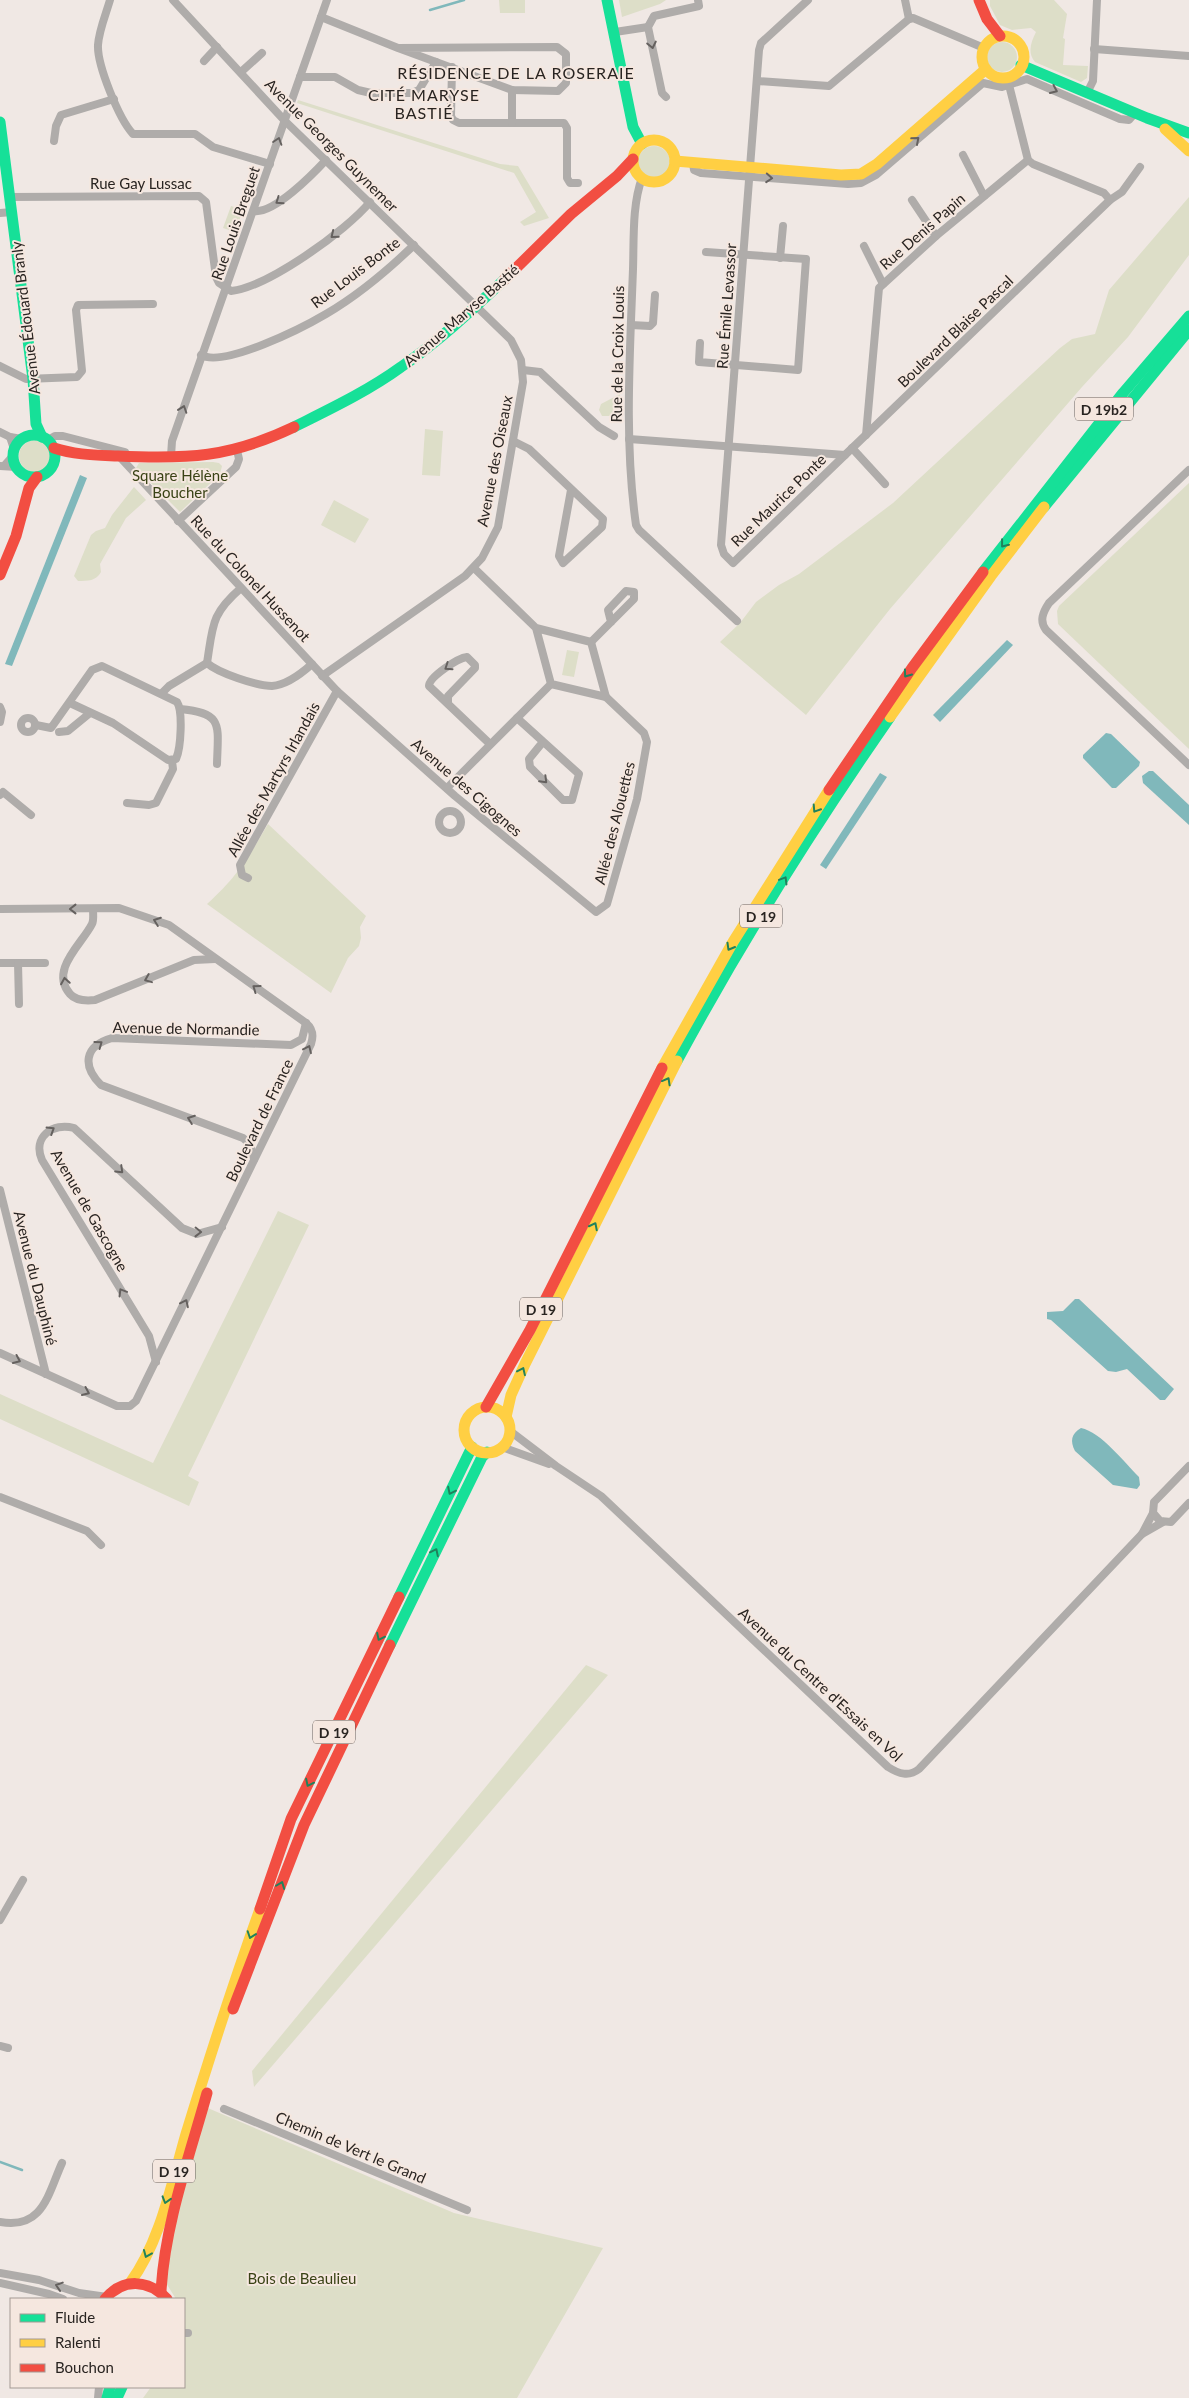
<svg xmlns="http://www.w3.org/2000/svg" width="1189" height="2398" font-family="Lato,sans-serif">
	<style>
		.green { fill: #dddec8 }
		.water { fill: #80b8bb }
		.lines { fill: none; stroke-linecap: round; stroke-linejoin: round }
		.stream { stroke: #80b8bb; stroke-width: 2.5 }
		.street { stroke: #afacaa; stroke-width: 8 }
		.fast { stroke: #16e098; stroke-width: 11 }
		.slow { stroke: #ffcf43; stroke-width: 11 }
		.jam { stroke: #f24e42; stroke-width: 11 }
		.oneway { stroke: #65615f }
		.oneway2 { stroke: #20825c }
		.labels { text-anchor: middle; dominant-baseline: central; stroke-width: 4; stroke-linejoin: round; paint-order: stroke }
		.shield { fill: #f5e7df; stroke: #665e5a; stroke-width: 1 }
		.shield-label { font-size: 14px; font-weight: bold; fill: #292421 }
		.street-label { font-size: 15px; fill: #292421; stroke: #f5e7df }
		.park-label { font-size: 15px; fill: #394215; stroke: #f5e7df }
		.neighbourhood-label { font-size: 16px; letter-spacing: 1px; fill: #292421; stroke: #f5e7df }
	</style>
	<rect width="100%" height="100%" fill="#f0e8e4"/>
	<g class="green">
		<path d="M499 0H525V13H500Z"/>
		<path d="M619 0H666L660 4 622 17Z"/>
		<path d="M990 0H1054L1067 14 1063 38 1065 39 1063 65 1088 66 1087 78 1081 82 1035 62C1027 53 1031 42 1036 32L1031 28 1012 30 1000 25 990 6Z"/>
		<circle cx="1002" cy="57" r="15"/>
		<path d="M298 100 500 164 518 166 549 218 524 226 520 222 536 212 514 173 297 103Z"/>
		<circle cx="654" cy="162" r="16"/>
		<path d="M1189 197V255L1128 337 1082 387 890 609 806 715 720 642 740 623 756 602 779 585 799 574 893 503 1060 348 1072 339 1095 334 1109 290Z"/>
		<path d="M231 206 243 210 235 232 223 228Z"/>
		<path d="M620 394V416H602L599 410 601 404Z"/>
		<path d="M425 429 443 431 440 476 422 475Z"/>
		<circle cx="35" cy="456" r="16"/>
		<path d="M213 462 219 463 222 466 220 474 180 512 136 468 139 463Z"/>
		<path d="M1189 483V749L1058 624 1057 611 1059 606Z"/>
		<path d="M134 487 146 500 126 518 100 564 101 572C96 581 88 581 78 581L74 576 91 535 96 531 105 528 112 515Z"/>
		<path d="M334 500 369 519 355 543 321 525Z"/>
		<path d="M567 650 579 652 574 677 562 675Z"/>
		<path d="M268 824 366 916 360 927 361 938 359 946 348 958 331 993 207 904C237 877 248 858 268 824Z"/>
		<path d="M278 1211 309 1225 188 1476 199 1482 189 1506 0 1419V1394L153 1463Z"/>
		<path d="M586 1665 608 1675 254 2087 252 2071Z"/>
		<path d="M203 2106 454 2213 603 2248 517 2398H143L151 2387H184V2299H176L161 2275Z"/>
	</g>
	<g class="water">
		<path d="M80 475 87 478 12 666 5 664Z"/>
		<path d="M1007 640 1013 645 940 722 933 715Z"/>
		<path d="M1106 733 1111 734 1140 762 1139 766 1116 788H1112L1083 758V755Z"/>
		<path d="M1149 771H1153L1189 805V825L1143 783 1142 776Z"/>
		<path d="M880 773 887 777 826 869 820 865Z"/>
		<path d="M1075 1299H1079L1174 1389 1165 1400H1160L1127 1369 1116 1372 1108 1371 1051 1320 1047 1319V1312L1063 1311Z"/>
		<path d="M1081 1428C1101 1432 1124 1462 1139 1477L1140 1485 1137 1489 1113 1485 1075 1451C1070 1441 1071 1434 1081 1428Z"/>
	</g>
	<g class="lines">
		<g class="stream">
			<path d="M430 10 464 0"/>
			<path d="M0 2162 22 2170"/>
		</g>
		<g class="street">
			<path d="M110 0C106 14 99 30 98 45 97 65 119 119 133 134H195L213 147 270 164"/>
			<path d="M173 0 285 121 511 340 521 360 523 382 498 527 482 558 465 576 322 676"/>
			<path d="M808 0 761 43 759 50 721 545 724 554 733 563 845 455"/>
			<path d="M905 0 909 19"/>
			<path d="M321 17 398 48 557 47 566 54V83L558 91 512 90 398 48"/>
			<path d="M615 32 648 27"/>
			<path d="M1094 49 1189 56"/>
			<path d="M204 61 217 47"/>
			<path d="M452 67 451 116 453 120 459 123H564L567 128V178L570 183H578"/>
			<path d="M241 72 262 53"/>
			<path d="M300 77H335L358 90 371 93H412L419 90 436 62"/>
			<path d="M757 81 829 86 909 19 913 18 984 48"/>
			<path d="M1087 93 1093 81 1097 0"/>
			<path d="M666 97 662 93 648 27 654 16 699 6 698 0"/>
			<path d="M512 123V90"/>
			<path d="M54 141 56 126 61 115 114 99"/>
			<path d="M963 155 984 196"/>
			<path d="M693 163 694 170 701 173 848 184 861 183 876 175 983 83 1002 87 1027 79 1120 119 1129 120 1135 113"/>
			<path d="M642 178C632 205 634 240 633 269 630 353 624 441 636 525L639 530 737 621"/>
			<path d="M10 197 199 196 206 202 216 277 219 283 231 291C268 287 346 231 370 202"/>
			<path d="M912 200 936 236"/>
			<path d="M1110 200 1122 192 1140 167"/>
			<path d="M254 211C274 214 313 174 326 160"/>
			<path d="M0 213 12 212"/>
			<path d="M864 246 883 284"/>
			<path d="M780 258 783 226"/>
			<path d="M631 325 650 326 653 323 655 295"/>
			<path d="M700 343 699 362 798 370 806 259 706 252"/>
			<path d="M201 355C224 368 304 327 326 314 357 296 388 270 414 245"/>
			<path d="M0 366 26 379 77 377 82 371 76 310 78 305 153 304"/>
			<path d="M523 370 540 372 599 427 614 436"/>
			<path d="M0 432 10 437 22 439"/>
			<path d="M866 435 879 288 936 236 1028 160"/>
			<path d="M10 437 14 449"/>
			<path d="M629 439 845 455 1110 200 1104 193 1033 164 1028 160 1007 77"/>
			<path d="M48 440 55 436H63L125 452"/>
			<path d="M513 441 529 449 603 519 602 527 563 563 559 556 571 490"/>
			<path d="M852 448 885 484"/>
			<path d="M118 455 337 691 455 796 596 912 607 904 637 799 647 742 644 733 606 697"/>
			<path d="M171 456 172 441 327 0"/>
			<path d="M5 465 13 456"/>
			<path d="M0 466 16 467"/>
			<path d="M1189 470 1049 603C1043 612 1039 621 1046 630L1189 765"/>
			<path d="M178 521 236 467 239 459 237 450"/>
			<path d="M474 568 536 628 591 642 606 697 551 684 536 628"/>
			<path d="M241 588C211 614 213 625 207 663 218 673 257 686 272 686 286 685 302 673 312 664"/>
			<path d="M591 642 634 599V592L626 591 608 610 611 622"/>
			<path d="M162 693 169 686 207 663"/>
			<path d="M448 704V696L475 668V665L467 657C458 658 429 677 429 686L490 744"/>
			<path d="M0 707 2 712 0 722"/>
			<path d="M180 709C224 713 218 725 217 764"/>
			<circle cx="28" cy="725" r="7"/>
			<path d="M517 718 579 774 572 800H563L530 767 529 759 542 743"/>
			<path d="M36 725 51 728 92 670 102 666 177 702C183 711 181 748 176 759L168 760 113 723 70 703"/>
			<path d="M59 732 68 731 90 713"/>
			<path d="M447 788 551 684"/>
			<path d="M0 795 3 792 31 815"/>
			<path d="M127 803 149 805 156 803 173 769 172 761"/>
			<circle cx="450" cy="822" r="11"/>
			<path d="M248 878 242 875 240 865 337 691"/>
			<path d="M0 909 119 908 169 925 306 1023C313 1029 314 1035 311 1044L136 1401 130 1406H117L0 1353"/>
			<path d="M93 909C93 914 94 920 92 924 82 944 49 970 70 994 76 1001 86 1001 95 1000L194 960 215 959"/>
			<path d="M0 963H45"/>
			<path d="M18 963 19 1004"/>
			<path d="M254 1159 250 1144 243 1138 101 1085C82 1066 84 1046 112 1038L291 1045 302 1039 306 1023"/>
			<path d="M0 1190 46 1374"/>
			<path d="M156 1362 149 1336 42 1160C32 1137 53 1122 74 1128L182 1228 197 1234 222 1227"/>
			<path d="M510 1431 556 1466 601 1496 888 1767C899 1774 909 1777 919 1769L1142 1534 1153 1513"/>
			<path d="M502 1447 549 1464"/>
			<path d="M1189 1466 1154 1502 1153 1513 1160 1521 1171 1522 1189 1503"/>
			<path d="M0 1497 87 1531 101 1545"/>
			<path d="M1142 1534 1163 1522"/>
			<path d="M0 1920 23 1880"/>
			<path d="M0 2046 8 2048"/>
			<path d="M224 2109 467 2210"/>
			<path d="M0 2222C43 2230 48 2194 62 2163"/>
			<path d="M0 2273 39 2280 79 2293 107 2297"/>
			<path d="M0 2283 49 2294 63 2299"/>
			<path d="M184 2333H188"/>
			<path d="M98 2398 99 2387"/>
		</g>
		<g class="fast">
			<path d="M607 0 633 127 642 144"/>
			<path d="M1021 65 1147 118 1189 133"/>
			<path d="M0 122 33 379 36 424 42 437"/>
			<path d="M294 427C330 409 368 391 401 367 438 342 471 311 504 280"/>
			<circle cx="34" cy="456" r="21"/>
			<path d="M1044 507 1189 330"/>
			<path d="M983 572 1123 393 1189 316"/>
			<path d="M677 1061C741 942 813 828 890 717"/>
			<path d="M399 1597 472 1447"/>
			<path d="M390 1645 482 1457 487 1452"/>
			<path d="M107 2398 110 2387"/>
			<path d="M117 2398 122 2387"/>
		</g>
		<g class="slow">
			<circle cx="1003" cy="57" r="21"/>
			<path d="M1165 129 1189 151"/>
			<circle cx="654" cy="161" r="21"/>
			<path d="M675 161 841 175 861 174 877 164 986 69"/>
			<path d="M890 717 991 576 1044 507"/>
			<path d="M662 1068 733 942 829 790"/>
			<circle cx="487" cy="1430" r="23"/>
			<path d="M506 1417 511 1395 525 1364 677 1061"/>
			<path d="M130 2283C160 2243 172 2182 186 2134 209 2059 233 1984 260 1909"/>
		</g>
		<g class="jam">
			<path d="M979 0 987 19 1000 36"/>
			<path d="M504 280 571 214 617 176 633 159"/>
			<path d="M54 448C75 455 96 455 118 456 188 459 229 458 294 427"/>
			<path d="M0 575 16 536 29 488 37 477"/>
			<path d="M829 790 912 668 983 572"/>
			<path d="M486 1407 530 1330 662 1068"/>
			<path d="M260 1909 291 1819 399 1597"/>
			<path d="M233 2009 304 1825 390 1645"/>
			<path d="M161 2291C165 2223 189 2158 207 2093"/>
			<path d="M105 2299C123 2278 148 2279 167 2299"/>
		</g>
	</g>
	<defs><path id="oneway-chevron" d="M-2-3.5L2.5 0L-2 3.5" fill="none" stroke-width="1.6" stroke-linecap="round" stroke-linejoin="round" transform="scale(1.25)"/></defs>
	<g class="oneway">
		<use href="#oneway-chevron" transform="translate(652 45) rotate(78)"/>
		<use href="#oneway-chevron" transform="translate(1054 90) rotate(24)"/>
		<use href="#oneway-chevron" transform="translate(916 140) rotate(-41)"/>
		<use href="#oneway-chevron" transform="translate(278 141) rotate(-72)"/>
		<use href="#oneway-chevron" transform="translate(769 178) rotate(4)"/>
		<use href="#oneway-chevron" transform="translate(279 201) rotate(145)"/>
		<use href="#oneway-chevron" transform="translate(334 235) rotate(141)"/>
		<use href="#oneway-chevron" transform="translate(183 409) rotate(-71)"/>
		<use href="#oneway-chevron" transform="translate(448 667) rotate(146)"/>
		<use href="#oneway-chevron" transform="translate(544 780) rotate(45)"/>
		<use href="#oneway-chevron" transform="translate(73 909) rotate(180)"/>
		<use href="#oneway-chevron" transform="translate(157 921) rotate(-160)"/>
		<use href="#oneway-chevron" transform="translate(148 979) rotate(158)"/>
		<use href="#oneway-chevron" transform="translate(65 981) rotate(-99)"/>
		<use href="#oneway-chevron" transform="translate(256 988) rotate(-144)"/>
		<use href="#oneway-chevron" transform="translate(99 1044) rotate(-36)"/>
		<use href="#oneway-chevron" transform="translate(308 1049) rotate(-65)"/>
		<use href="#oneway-chevron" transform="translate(191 1119) rotate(-160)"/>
		<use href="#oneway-chevron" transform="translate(51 1130) rotate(-32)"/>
		<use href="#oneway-chevron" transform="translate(120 1170) rotate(44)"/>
		<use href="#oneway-chevron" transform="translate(198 1232) rotate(1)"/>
		<use href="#oneway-chevron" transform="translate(122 1292) rotate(-121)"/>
		<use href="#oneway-chevron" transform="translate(185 1303) rotate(-64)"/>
		<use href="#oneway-chevron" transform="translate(17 1360) rotate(24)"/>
		<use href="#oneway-chevron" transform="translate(86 1392) rotate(24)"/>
		<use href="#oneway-chevron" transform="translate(59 2286) rotate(-162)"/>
	</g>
	<g class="oneway2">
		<use href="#oneway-chevron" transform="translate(1004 544) rotate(128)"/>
		<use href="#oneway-chevron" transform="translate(907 674) rotate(126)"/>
		<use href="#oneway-chevron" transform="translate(816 809) rotate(123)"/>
		<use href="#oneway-chevron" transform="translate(784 880) rotate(-59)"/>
		<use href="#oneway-chevron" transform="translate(730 947) rotate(120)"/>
		<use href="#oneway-chevron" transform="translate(667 1081) rotate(-61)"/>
		<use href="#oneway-chevron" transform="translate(594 1226) rotate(-63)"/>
		<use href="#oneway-chevron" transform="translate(522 1371) rotate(-65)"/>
		<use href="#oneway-chevron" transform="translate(451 1491) rotate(116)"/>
		<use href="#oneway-chevron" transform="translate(435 1552) rotate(-64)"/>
		<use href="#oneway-chevron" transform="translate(380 1637) rotate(116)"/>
		<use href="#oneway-chevron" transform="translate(309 1783) rotate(116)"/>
		<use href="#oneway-chevron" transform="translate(281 1885) rotate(-69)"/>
		<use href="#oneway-chevron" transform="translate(251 1935) rotate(109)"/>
		<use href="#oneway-chevron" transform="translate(166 2200) rotate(107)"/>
		<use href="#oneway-chevron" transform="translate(147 2254) rotate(113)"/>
	</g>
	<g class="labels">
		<g class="shield">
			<rect x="1075" y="397.5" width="58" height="23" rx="4"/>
			<rect x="740" y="904.5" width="42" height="23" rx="4"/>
			<rect x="520" y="1297.5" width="42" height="23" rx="4"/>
			<rect x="313" y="1720.5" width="42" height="23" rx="4"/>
			<rect x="153" y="2159.5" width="42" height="23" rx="4"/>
		</g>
		<g class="shield-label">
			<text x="1104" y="409">D 19b2</text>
			<text x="761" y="916">D 19</text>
			<text x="541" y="1309">D 19</text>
			<text x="334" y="1732">D 19</text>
			<text x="174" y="2171">D 19</text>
		</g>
		<g class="street-label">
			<text transform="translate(332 145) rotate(45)">Avenue Georges Guynemer</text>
			<text x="141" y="183">Rue Gay Lussac</text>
			<text transform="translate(235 223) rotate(-71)">Rue Louis Breguet</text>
			<text transform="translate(922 231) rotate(-41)">Rue Denis Papin</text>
			<text transform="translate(355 272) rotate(-37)">Rue Louis Bonte</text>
			<text transform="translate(726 306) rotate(-86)">Rue Émile Levassor</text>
			<text transform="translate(461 315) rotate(-41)">Avenue Maryse Bastié</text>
			<text transform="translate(25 318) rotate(-97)">Avenue Édouard Branly</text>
			<text transform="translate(955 331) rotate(-44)">Boulevard Blaise Pascal</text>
			<text transform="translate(617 354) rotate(-89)">Rue de la Croix Louis</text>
			<text transform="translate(494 461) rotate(-79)">Avenue des Oiseaux</text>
			<text transform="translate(778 500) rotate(-44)">Rue Maurice Ponte</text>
			<text transform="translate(251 578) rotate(47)">Rue du Colonel Hussenot</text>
			<text transform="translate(273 779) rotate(-61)">Allée des Martyrs Irlandais</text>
			<text transform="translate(467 787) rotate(41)">Avenue des Cigognes</text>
			<text transform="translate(614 823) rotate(-76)">Allée des Alouettes</text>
			<text transform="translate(186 1028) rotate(1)">Avenue de Normandie</text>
			<text transform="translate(259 1120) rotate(-64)">Boulevard de France</text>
			<text transform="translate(90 1210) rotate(60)">Avenue de Gascogne</text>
			<text transform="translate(36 1278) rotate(76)">Avenue du Dauphiné</text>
			<text transform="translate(821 1684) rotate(43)">Avenue du Centre d'Essais en Vol</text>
			<text transform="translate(351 2147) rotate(23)">Chemin de Vert le Grand</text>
		</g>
		<g class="park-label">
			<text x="180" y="475">Square Hélène<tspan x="180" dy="17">Boucher</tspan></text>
			<text x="302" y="2278">Bois de Beaulieu</text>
		</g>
		<g class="neighbourhood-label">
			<text x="516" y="72">RÉSIDENCE DE LA ROSERAIE</text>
			<text x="424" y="94">CITÉ MARYSE<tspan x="424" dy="18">BASTIÉ</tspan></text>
		</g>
	</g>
	<rect x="10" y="2298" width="175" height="90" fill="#f5e7df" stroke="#a39993"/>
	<rect x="20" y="2314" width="25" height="8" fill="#16e098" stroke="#a39993"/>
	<text x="55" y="2323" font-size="15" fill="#292421">Fluide</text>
	<rect x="20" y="2339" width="25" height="8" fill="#ffcf43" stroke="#a39993"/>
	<text x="55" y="2348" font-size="15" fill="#292421">Ralenti</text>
	<rect x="20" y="2364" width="25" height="8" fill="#f24e42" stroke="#a39993"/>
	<text x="55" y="2373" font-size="15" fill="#292421">Bouchon</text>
</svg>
